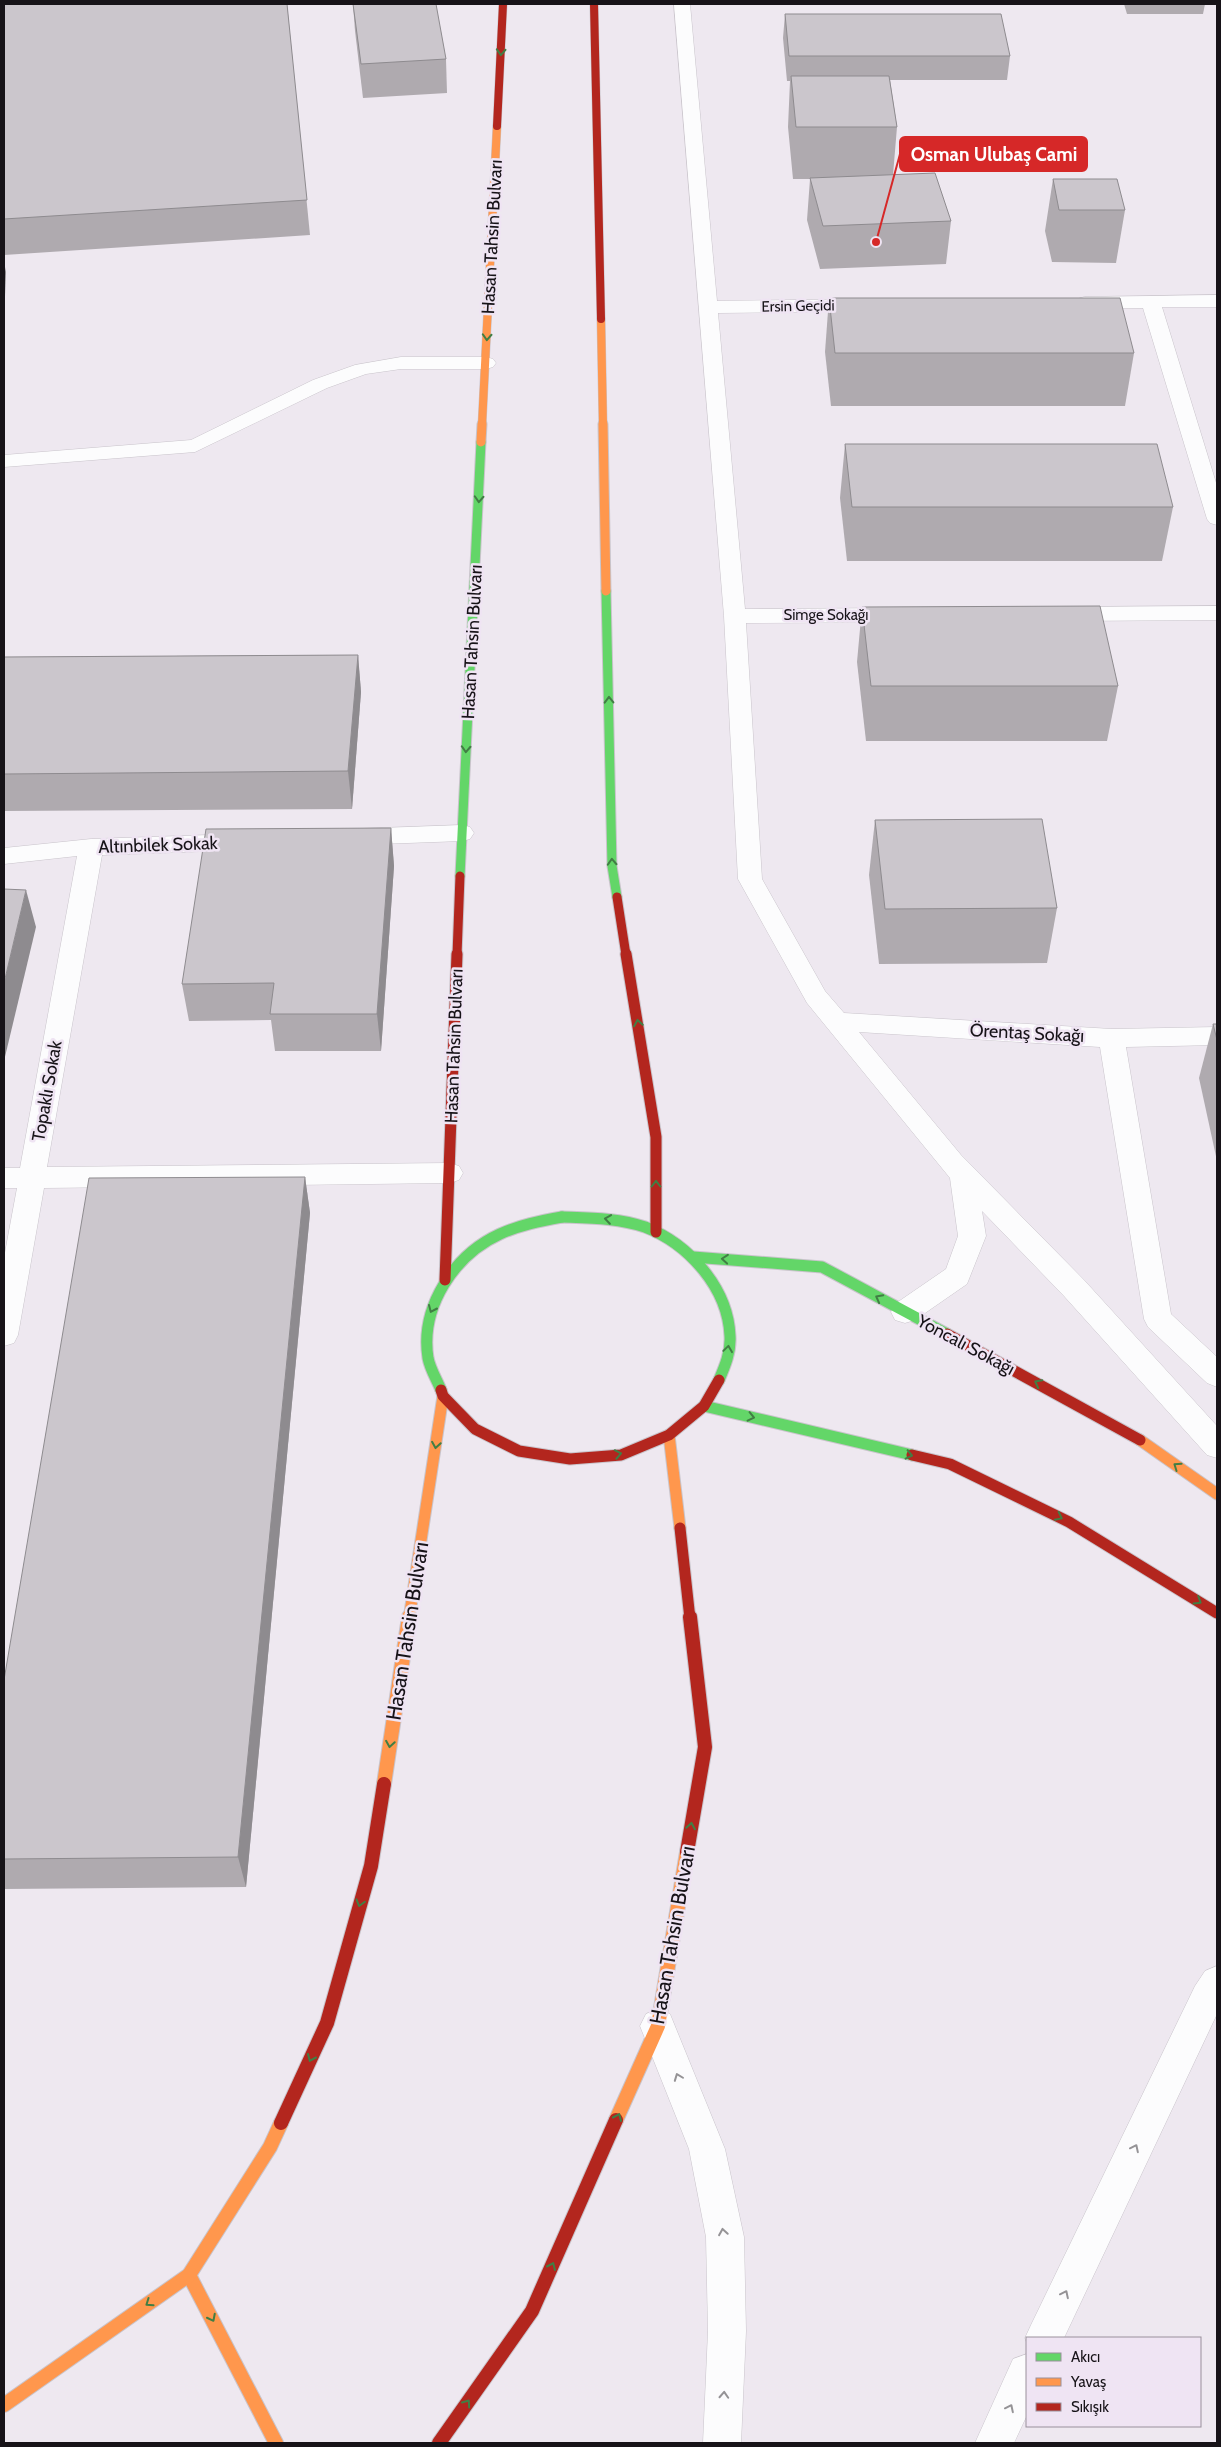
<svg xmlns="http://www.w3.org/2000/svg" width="1221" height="2447" font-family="Cabin,sans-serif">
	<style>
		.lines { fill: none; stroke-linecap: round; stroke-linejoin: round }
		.street-casing { stroke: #c9c4cb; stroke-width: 1 }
		.fast-far1-casing { stroke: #c9c4cb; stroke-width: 11 }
		.fast-casing { stroke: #c9c4cb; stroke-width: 13 }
		.slow-far3-casing { stroke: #c9c4cb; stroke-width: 9 }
		.slow-far2-casing { stroke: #c9c4cb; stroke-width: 11 }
		.slow-far1-casing { stroke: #c9c4cb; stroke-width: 13 }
		.slow-casing { stroke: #c9c4cb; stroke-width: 16 }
		.jam-far3-casing { stroke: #c9c4cb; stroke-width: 9 }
		.jam-far2-casing { stroke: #c9c4cb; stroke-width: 11 }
		.jam-far1-casing { stroke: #c9c4cb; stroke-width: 13 }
		.jam-casing { stroke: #c9c4cb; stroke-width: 16 }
		.street { fill: #fcfcfd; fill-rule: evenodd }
		.fast-far1 { stroke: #63d668; stroke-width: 9 }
		.fast { stroke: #63d668; stroke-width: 11 }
		.slow-far3 { stroke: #ff974d; stroke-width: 8 }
		.slow-far2 { stroke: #ff974d; stroke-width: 9 }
		.slow-far1 { stroke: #ff974d; stroke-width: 11 }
		.slow { stroke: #ff974d; stroke-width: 14 }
		.jam-far3 { stroke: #b3261e; stroke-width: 8 }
		.jam-far2 { stroke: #b3261e; stroke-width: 9 }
		.jam-far1 { stroke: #b3261e; stroke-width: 11 }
		.jam { stroke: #b3261e; stroke-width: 14 }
		.wall { fill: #afaaaf }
		.shaded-wall { fill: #8e8b8f }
		.building { fill: #cbc6cc; stroke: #8e8b8f }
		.oneway { stroke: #417e44 }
		.oneway2 { stroke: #959396 }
		.labels { text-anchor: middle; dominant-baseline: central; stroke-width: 5; stroke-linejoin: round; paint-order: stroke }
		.far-street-label { font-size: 15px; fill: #171318; stroke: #efe4f3 }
		.street-label { font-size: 18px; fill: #171318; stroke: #efe4f3 }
		.near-street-label { font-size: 21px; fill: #171318; stroke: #efe4f3 }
		.leader { fill: none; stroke: #d62828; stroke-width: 2 }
		.callout-dot { fill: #d62828; stroke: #efe4f3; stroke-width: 2 }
		.callout { fill: #d62828; stroke: #d62828; stroke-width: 2 }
		.callout-label { font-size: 19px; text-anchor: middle; font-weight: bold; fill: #fff }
	</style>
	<rect width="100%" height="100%" fill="#eee8f0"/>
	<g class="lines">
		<g class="street-casing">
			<g id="street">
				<path d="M674 4H690L717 301 866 299 873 301 875 305 873 309 866 311 718 313 745 609 899 608 907 610 910 615 907 620 899 622 746 623 762 879 825 991 844 1013 1112 1029 1217 1027V1045L1126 1047 1171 1314 1217 1357V1387L1207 1383 1148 1327 1144 1319 1100 1047 859 1032 961 1155 1084 1280 1217 1426V1458L1207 1455 1064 1296 982 1211 986 1236 967 1284 915 1320 905 1323 895 1320 891 1312 895 1304 946 1269 958 1236 950 1178 807 1003 738 879 724 616Z"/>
				<path d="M1217 295V307H1162L1217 486V525L1210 523 1207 519 1143 308 1084 309 1077 307 1075 303 1077 299 1084 297Z"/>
				<path d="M401 357H486L493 359 496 363 493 367 486 369H401L366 374 327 388 195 452 4 467V455L191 440 313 380 355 365Z"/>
				<path d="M1217 606V620L1064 621 1056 619 1053 614 1056 609 1064 607Z"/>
				<path d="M462 825 470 827 474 833 470 839 462 841 353 845 345 843 341 837 345 831 353 829Z"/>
				<path d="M240 834 248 836 252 842 248 848 240 850 102 855 47 1167 449 1163 459 1166 463 1173 459 1180 449 1183 44 1188 18 1335 14 1343 4 1346V1258L17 1188H4V1168H20L77 856 4 864V848L91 839Z"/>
				<path d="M1217 1966V2014L1064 2338H1027V2343L1025 2338 1031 2325 1195 1986 1205 1971Z"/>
				<path d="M658 2009 670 2014 725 2149 744 2237 746 2331 741 2443H703L708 2331 706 2237 689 2149 640 2026 646 2014Z"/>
				<path d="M1027 2354V2415L1014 2443H975L1013 2359Z"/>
			</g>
		</g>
		<g class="fast-far1-casing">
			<g id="fast-far1">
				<path d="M606 591 612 866 617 897"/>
				<path d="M460 876 481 442"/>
			</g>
		</g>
		<g class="fast-casing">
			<g id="fast">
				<path d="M562 1217C590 1218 619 1218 645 1227 689 1244 728 1288 730 1336 731 1352 725 1366 719 1380"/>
				<path d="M693 1257 822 1267 947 1334"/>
				<path d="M441 1390C437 1380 430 1369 428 1358 420 1307 454 1255 500 1234 520 1225 540 1221 562 1217"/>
				<path d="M704 1406 912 1455"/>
			</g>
		</g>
		<g class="slow-far3-casing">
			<g id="slow-far3">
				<path d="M601 319 603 425"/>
				<path d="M482 425 497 126"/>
			</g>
		</g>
		<g class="slow-far2-casing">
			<g id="slow-far2">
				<path d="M603 424 606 591"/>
				<path d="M481 442 482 424"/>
			</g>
		</g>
		<g class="slow-far1-casing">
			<g id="slow-far1">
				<path d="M669 1435 680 1528"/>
				<path d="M1140 1440 1217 1494"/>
				<path d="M409 1619 443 1396"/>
			</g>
		</g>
		<g class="slow-casing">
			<g id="slow">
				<path d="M384 1784 409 1617"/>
				<path d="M616 2120 658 2026 687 1852"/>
				<path d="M189 2275 276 2443"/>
				<path d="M4 2405 189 2275 270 2147 281 2123"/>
			</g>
		</g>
		<g class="jam-far3-casing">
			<g id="jam-far3">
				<path d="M594 4 601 319"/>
				<path d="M497 126 503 4"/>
			</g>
		</g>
		<g class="jam-far2-casing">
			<g id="jam-far2">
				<path d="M617 897 626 955"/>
				<path d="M457 955 460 876"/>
			</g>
		</g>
		<g class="jam-far1-casing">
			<g id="jam-far1">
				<path d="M626 954 656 1137V1232"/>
				<path d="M445 1280 457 954"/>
				<path d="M947 1334 1140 1440"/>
				<path d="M441 1390 443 1396 475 1429 519 1451 570 1459 621 1455 669 1435 704 1406 719 1380"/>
				<path d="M912 1455 950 1464 1069 1522 1217 1613"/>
				<path d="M680 1528 690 1619"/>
			</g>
		</g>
		<g class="jam-casing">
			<g id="jam">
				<path d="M687 1852 705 1747 690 1617"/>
				<path d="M281 2123 327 2023 371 1866 384 1784"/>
				<path d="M439 2443 532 2311 616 2120"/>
			</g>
		</g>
		<use href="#street" class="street"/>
		<use href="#fast-far1" class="fast-far1"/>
		<use href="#fast" class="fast"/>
		<use href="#slow-far3" class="slow-far3"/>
		<use href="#slow-far2" class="slow-far2"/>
		<use href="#slow-far1" class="slow-far1"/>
		<use href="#slow" class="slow"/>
		<use href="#jam-far3" class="jam-far3"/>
		<use href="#jam-far2" class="jam-far2"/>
		<use href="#jam-far1" class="jam-far1"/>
		<use href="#jam" class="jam"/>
	</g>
	<g class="wall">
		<path d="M4 4H287L310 235 4 255Z"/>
		<path d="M353 4 446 59 447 93 363 98 355 31Z"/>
		<path d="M1124 4H1205L1203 14H1127Z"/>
		<path d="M785 14 1010 56 1007 80H890L897 127 893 175 951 221 946 264 820 269 807 220 810 179H793L788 127 790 81H787L783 38Z"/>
		<path d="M1053 179 1125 210 1116 263 1052 262 1045 231Z"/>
		<path d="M829 298 1134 353 1125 406H831L825 352Z"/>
		<path d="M845 444 1173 507 1162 561H847L840 498Z"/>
		<path d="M862 607 1118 686 1107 741H866L857 662Z"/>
		<path d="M358 655 361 692 352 809 4 811V657Z"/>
		<path d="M875 820 1057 908 1047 963 879 964 869 875Z"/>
		<path d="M391 828 394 866 381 1051H275L271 1020 189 1021 182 984Z"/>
		<path d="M1213 1024H1217V1161L1199 1078Z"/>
		<path d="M305 1177 310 1213 246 1887 4 1889V1680Z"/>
	</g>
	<g class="shaded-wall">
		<path d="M4 262 6 272 4 320Z"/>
		<path d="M358 655 361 692 352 809 348 771Z"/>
		<path d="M391 828 394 866 381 1051 377 1014Z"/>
		<path d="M26 890 36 927 4 1061V983Z"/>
		<path d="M305 1177 310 1213 246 1887 238 1857Z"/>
	</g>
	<g class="building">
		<path d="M4 4H287L307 200 4 219Z"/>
		<path d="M353 4H436L446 59 361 64Z"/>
		<path d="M785 14H1001L1010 56H789Z"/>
		<path d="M791 76H889L897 127H796Z"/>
		<path d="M935 173 951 221 823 226 810 178Z"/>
		<path d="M1053 179H1117L1125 210H1059Z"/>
		<path d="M829 298H1120L1134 353H835Z"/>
		<path d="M845 444H1157L1173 507H852Z"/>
		<path d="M1100 606 1118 686H871L862 607Z"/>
		<path d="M358 655 348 771 4 774V657Z"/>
		<path d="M1042 819 1057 908 885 909 875 820Z"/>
		<path d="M391 828 377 1014H270L274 983 182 984 206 829Z"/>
		<path d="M4 889 26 890 4 983Z"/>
		<path d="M1213 1024H1217V1040Z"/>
		<path d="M305 1177 238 1857 4 1859V1680L89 1178Z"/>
	</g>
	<defs><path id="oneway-chevron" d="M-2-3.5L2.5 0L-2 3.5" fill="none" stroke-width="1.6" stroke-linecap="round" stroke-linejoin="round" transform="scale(1.25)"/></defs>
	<g class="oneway">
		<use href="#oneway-chevron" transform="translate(501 52) rotate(93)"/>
		<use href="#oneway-chevron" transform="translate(487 337) rotate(93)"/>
		<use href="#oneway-chevron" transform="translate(479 499) rotate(93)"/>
		<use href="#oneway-chevron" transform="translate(609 700) rotate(-91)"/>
		<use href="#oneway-chevron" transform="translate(466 749) rotate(93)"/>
		<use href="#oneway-chevron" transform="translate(612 862) rotate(-93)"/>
		<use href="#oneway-chevron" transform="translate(638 1023) rotate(-99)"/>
		<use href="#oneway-chevron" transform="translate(656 1184) rotate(-90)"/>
		<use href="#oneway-chevron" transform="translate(608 1219) rotate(-172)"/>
		<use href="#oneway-chevron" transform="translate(725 1259) rotate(-175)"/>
		<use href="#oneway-chevron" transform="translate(879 1298) rotate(-152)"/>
		<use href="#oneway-chevron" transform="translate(432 1309) rotate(114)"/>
		<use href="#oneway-chevron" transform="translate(728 1349) rotate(-82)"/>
		<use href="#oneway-chevron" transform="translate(1038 1383) rotate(-152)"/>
		<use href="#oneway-chevron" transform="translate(751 1417) rotate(13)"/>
		<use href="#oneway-chevron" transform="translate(436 1445) rotate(99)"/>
		<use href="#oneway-chevron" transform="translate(618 1454) rotate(-11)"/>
		<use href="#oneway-chevron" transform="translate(909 1455) rotate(13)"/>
		<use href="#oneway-chevron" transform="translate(1177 1466) rotate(-145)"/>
		<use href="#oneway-chevron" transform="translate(1059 1517) rotate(26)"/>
		<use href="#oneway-chevron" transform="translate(1198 1601) rotate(32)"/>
		<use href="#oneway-chevron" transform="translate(390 1744) rotate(99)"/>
		<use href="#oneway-chevron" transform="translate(691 1826) rotate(-81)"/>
		<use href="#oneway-chevron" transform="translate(360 1903) rotate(106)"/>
		<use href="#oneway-chevron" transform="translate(311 2058) rotate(114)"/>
		<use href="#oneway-chevron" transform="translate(618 2117) rotate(-66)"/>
		<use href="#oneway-chevron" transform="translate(552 2266) rotate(-66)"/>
		<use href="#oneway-chevron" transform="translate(149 2303) rotate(145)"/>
		<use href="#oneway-chevron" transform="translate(212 2318) rotate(63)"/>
		<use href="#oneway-chevron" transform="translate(467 2403) rotate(-55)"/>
	</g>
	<g class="oneway2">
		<use href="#oneway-chevron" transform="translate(678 2077) rotate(-111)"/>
		<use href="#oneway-chevron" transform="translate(1135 2148) rotate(-64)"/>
		<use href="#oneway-chevron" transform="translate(723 2232) rotate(-99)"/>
		<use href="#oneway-chevron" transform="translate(1065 2294) rotate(-64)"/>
		<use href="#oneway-chevron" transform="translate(724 2395) rotate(-87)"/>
		<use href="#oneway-chevron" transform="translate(1010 2408) rotate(-64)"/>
	</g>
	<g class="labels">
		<g class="far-street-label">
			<text transform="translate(798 306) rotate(-1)">Ersin Geçidi</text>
			<text x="826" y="615">Simge Sokağı</text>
		</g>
		<g class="street-label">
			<text transform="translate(492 237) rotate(-87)">Hasan Tahsin Bulvarı</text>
			<text transform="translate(472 642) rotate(-87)">Hasan Tahsin Bulvarı</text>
			<text transform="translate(158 845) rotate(-2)">Altınbilek Sokak</text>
			<text transform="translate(1027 1033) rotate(3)">Örentaş Sokağı</text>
			<text transform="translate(454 1046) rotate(-88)">Hasan Tahsin Bulvarı</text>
			<text transform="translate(47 1091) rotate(-80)">Topaklı Sokak</text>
			<text transform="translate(966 1345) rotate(28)">Yoncalı Sokağı</text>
		</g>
		<g class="near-street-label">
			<text transform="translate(407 1631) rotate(-81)">Hasan Tahsin Bulvarı</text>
			<text transform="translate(672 1935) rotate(-80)">Hasan Tahsin Bulvarı</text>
		</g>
	</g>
	<path class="leader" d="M876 242L900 154"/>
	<circle class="callout-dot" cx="876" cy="242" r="5"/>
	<rect class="callout" x="900" y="137" width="187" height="34" rx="5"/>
	<g class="callout-label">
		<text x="994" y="161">Osman Ulubaş Cami</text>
	</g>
	<rect width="1221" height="2447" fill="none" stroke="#171318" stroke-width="10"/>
	<rect x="1026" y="2337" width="175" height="90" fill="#efe4f3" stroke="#99909b"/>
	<rect x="1036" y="2353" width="25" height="8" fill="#63d668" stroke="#99909b"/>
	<text x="1071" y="2362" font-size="15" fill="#171318">Akıcı</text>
	<rect x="1036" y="2378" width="25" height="8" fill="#ff974d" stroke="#99909b"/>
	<text x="1071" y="2387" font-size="15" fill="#171318">Yavaş</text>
	<rect x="1036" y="2403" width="25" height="8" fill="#b3261e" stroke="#99909b"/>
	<text x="1071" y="2412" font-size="15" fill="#171318">Sıkışık</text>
</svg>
